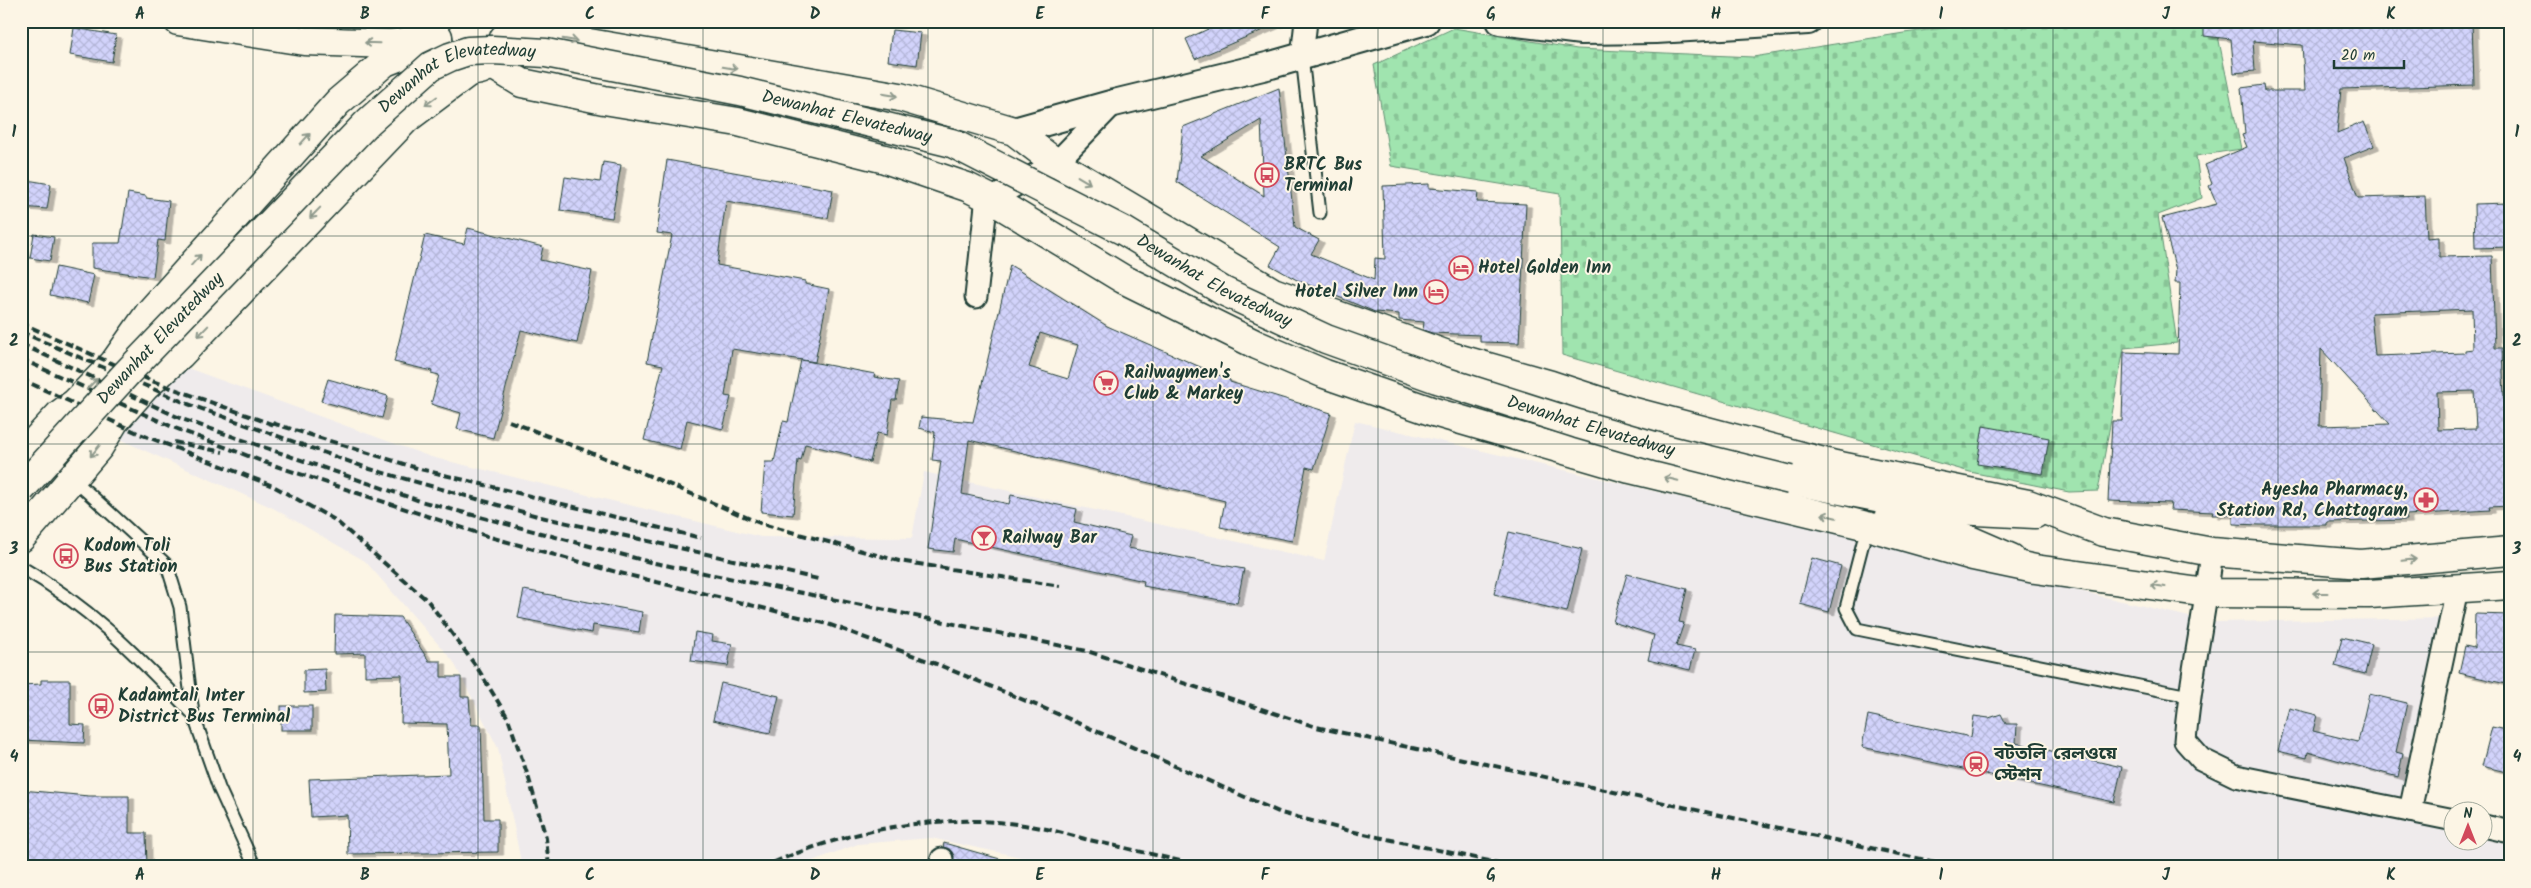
<svg xmlns="http://www.w3.org/2000/svg" width="2531" height="888" font-family="Kalam,'Noto Sans Bengali',sans-serif">
	<style>
		.built { fill: #efebec; fill-rule: evenodd }
		.cemetery { fill: url(#cemetery-stones); stroke: #609072 }
		.building { fill: url(#building-cross-hatch); stroke: #1f3d34; fill-rule: evenodd; filter: url(#shadow) }
		.lines { fill: none; stroke-linecap: round; stroke-linejoin: round }
		.service-casing { stroke: #1f3d34; stroke-width: 15 }
		.minor-casing { stroke: #1f3d34; stroke-width: 25 }
		.tertiary-casing { stroke: #1f3d34; stroke-width: 30 }
		.secondary-casing { stroke: #1f3d34; stroke-width: 31 }
		.primary-casing { stroke: #1f3d34; stroke-width: 31 }
		.service { stroke: #fcf5e5; stroke-width: 11 }
		.minor { stroke: #fcf5e5; stroke-width: 21 }
		.tertiary { stroke: #fcf5e5; stroke-width: 26 }
		.secondary { stroke: #fcf5e5; stroke-width: 28 }
		.primary { stroke: #fcf5e5; stroke-width: 28 }
		.rail { stroke: #1f3d34; stroke-width: 4; stroke-dasharray: 8 4; stroke-linecap: butt }
		.secondary-bridge-casing { stroke: #1f3d34; stroke-width: 31; stroke-linecap: butt }
		.secondary-bridge { stroke: #fcf5e5; stroke-width: 28 }
		.oneway { stroke: #8e998c }
		.grid { fill: none; stroke: #1f3d34; stroke-width: 1; stroke-opacity: 0.55 }
		.labels { text-anchor: middle; dominant-baseline: central; stroke-width: 4; stroke-linejoin: round; paint-order: stroke }
		.street-label { font-size: 18px; fill: #1f3d34; stroke: #fcf5e5 }
		.poi-label { font-size: 18px; font-weight: bold; fill: #1f3d34; stroke: #fcf5e5; text-anchor: start }
		.neatline { fill: none; stroke: #1f3d34; stroke-width: 2 }
		.grid-label { font-size: 16px; text-anchor: middle; font-weight: bold; fill: #1f3d34 }
	</style>
	<defs>
		<pattern id="cemetery-stones" width="16" height="16" patternUnits="userSpaceOnUse" patternTransform="scale(1.25)"><rect width="16" height="16" fill="#a0e4af"/><path d="M2 7V4a2 2 0 0 1 4 0v3zM10 15v-3a2 2 0 0 1 4 0v3z" fill="#89c497"/></pattern>
		<pattern id="building-cross-hatch" width="8" height="8" patternUnits="userSpaceOnUse" patternTransform="scale(1.25)"><rect width="8" height="8" fill="#d2d3fb"/><path d="M0 0l8 8M0 8l8-8" fill="none" stroke="#b4b6d8"/></pattern>
		<filter id="shadow"><feDropShadow dx="5.5" dy="3" stdDeviation="0" flood-color="#0004"/></filter>
	</defs>
	<rect width="100%" height="100%" fill="#fcf5e5"/>
	<filter id="ink" filterUnits="userSpaceOnUse"><feTurbulence type="fractalNoise" baseFrequency=".02" numOctaves="2"/><feDisplacementMap in="SourceGraphic" scale="10" xChannelSelector="R" yChannelSelector="G"/><feConvolveMatrix kernelMatrix="1 2 1 2 8 2 1 2 1" color-interpolation-filters="sRGB"/></filter>
	<g filter="url(#ink)">
		<path class="built" d="M182 366 431 457 761 537 912 538 924 472 1324 561 1355 421 2211 622 2456 618 2416 824 2453 832 2454 840 2484 839 2510 845V867H1067L931 838 858 844 796 867H522L498 748 453 661 365 561 273 508 119 439ZM1509 532 1582 549 1567 612 1494 594ZM1627 574 1687 589 1621 597ZM1619 603 1683 623 1678 642 1613 622ZM1653 641 1695 650 1690 670 1648 660ZM2001 714 2006 724H2017L2016 743 2121 767 2114 802 1862 747 1868 716 1971 737 1974 716 1989 718Z"/>
		<path class="cemetery" d="M2000 21H2215L2241 149 2196 156 2202 198 2158 215 2177 343 2124 348 2098 491 2069 492 1970 472 1562 355 1560 194 1391 166 1374 65 1454 28 1577 49 1753 57 1904 33Z"/>
		<g class="building">
			<path d="M1226 21H1284L1195 59 1186 39Z"/>
			<path d="M2265 21H2472L2474 85 2341 89 2337 133 2364 122 2374 146 2344 158 2358 198 2425 196 2427 238 2439 237V257L2492 256 2495 348H2502L2505 423 2510 467V506L2489 507 2490 510 2406 515 2407 520 2327 522V525H2261L2233 524V515H2212L2213 512 2170 510 2171 503 2108 501 2112 421H2122L2124 352 2178 354 2180 283H2175L2176 270 2162 218 2217 204 2209 186 2212 184 2205 165 2247 147 2242 135 2245 134 2241 88 2264 85 2265 91H2305L2302 45 2253 41 2255 71 2234 73 2231 39 2204 36V26ZM2472 309 2473 349 2465 350V353L2375 356 2371 313ZM2321 349 2390 424 2319 426ZM2474 391 2476 429 2438 430 2437 392Z"/>
			<path d="M74 28 116 35 112 62 70 55Z"/>
			<path d="M892 30 921 33 917 65 888 61Z"/>
			<path d="M1279 88 1295 227 1319 240 1311 254 1374 280 1375 258 1385 259 1383 186 1429 184V188L1478 192 1477 202 1526 204 1519 343 1480 342V335L1432 333 1423 330 1424 322 1399 320V314L1375 312 1297 280 1270 265 1280 247 1177 182 1183 127ZM1261 120 1264 196 1201 156Z"/>
			<path d="M667 160 833 190 828 218 726 201 717 265 805 281V284L829 289 815 362 732 349 725 396 731 397 723 429 687 420 680 449 644 440 663 365 647 362 672 235 657 233Z"/>
			<path d="M603 162 621 165 612 218 560 210 565 177 600 182Z"/>
			<path d="M21 179 51 184 47 209 21 207Z"/>
			<path d="M128 193 146 196V198L169 201 165 241 158 240 153 277 92 268V243H120Z"/>
			<path d="M2508 203 2509 247 2475 248 2474 204Z"/>
			<path d="M468 228 543 247 540 260 592 271 577 343 521 330 493 438 457 429 461 413 431 404 439 375 431 373 432 371 394 362 425 235 464 244Z"/>
			<path d="M34 234 54 237 50 261 30 258Z"/>
			<path d="M1010 265 1107 326 1230 380V382L1331 413 1314 469 1306 467 1292 541 1220 527 1225 501 969 440 962 494 1009 504 1011 495 1077 509 1074 522 1131 536 1128 548 1244 569 1237 603 1143 586 1144 581 955 539 953 552 928 549 941 461 932 460 935 432 919 428 921 417 973 422ZM1040 333 1078 345 1068 379 1029 367Z"/>
			<path d="M56 267 94 275 88 303 50 295Z"/>
			<path d="M801 360 875 374 874 377 899 381 896 400H892L887 435 877 433 870 462 851 457V455L805 444 801 461 798 460 793 515 761 512 765 462H774L783 421 788 422Z"/>
			<path d="M328 379 388 396 382 418 321 401Z"/>
			<path d="M1983 426 2049 438 2043 474 1977 464Z"/>
			<path d="M1509 532 1582 549 1567 612 1494 594Z"/>
			<path d="M1812 558 1841 566 1829 612 1800 604Z"/>
			<path d="M1627 574 1687 589 1679 622 1684 623 1676 646 1695 650 1690 670 1648 660 1654 635 1613 622Z"/>
			<path d="M524 590 642 612 639 632 593 625 592 633 518 618Z"/>
			<path d="M2475 614 2510 615V685L2459 673 2465 646 2474 648Z"/>
			<path d="M335 615 400 617 429 661H441V677H461V697H469L471 725H481L484 819H498V852L348 854 347 815 311 817 309 779 449 774 447 724 401 723 402 675 365 676V653L334 654Z"/>
			<path d="M695 632 713 635 712 641 732 644 728 666 691 661Z"/>
			<path d="M2342 637 2372 644 2365 674 2335 666Z"/>
			<path d="M325 669 326 692 304 693V670Z"/>
			<path d="M41 680H70V724L85 725 84 743 21 740V685L41 684Z"/>
			<path d="M721 683 779 696 770 733 713 720Z"/>
			<path d="M2369 694 2407 703 2396 752 2403 754 2398 777 2308 752 2307 758 2278 751 2289 708 2317 715 2313 731 2358 742Z"/>
			<rect x="281" y="706" width="31" height="24"/>
			<path d="M2001 714 2006 724H2017L2016 743 2122 767 2114 802 1862 747 1868 715 1971 737 1974 716 1989 718Z"/>
			<path d="M2492 727 2510 731V773L2482 766Z"/>
			<path d="M21 790 89 796H129V833H146L147 867H21Z"/>
			<path d="M944 843 1007 861 1006 867H952L954 856 951 851 943 847Z"/>
		</g>
		<g class="lines">
			<g class="service-casing">
				<g id="service">
					<path d="M1302 57 1320 213"/>
					<path d="M48 460 72 478 167 565 180 607 193 714 219 788 255 867"/>
					<path d="M1867 527 1846 608 1857 629 2189 696"/>
					<path d="M21 567C91 607 138 657 193 714"/>
				</g>
			</g>
			<g class="minor-casing">
				<g id="minor">
					<path d="M1302 57 1306 21"/>
					<path d="M976 297 986 205 991 199 1056 163 1114 103"/>
					<path d="M2212 552C2205 615 2190 677 2185 741L2201 759 2236 776 2454 820"/>
					<path d="M2410 811 2457 589"/>
					<path d="M2484 826 2510 832"/>
					<path d="M939 867 942 859"/>
				</g>
			</g>
			<g class="tertiary-casing">
				<g id="tertiary">
					<path d="M1500 21 1581 31 1656 30 1808 21"/>
					<path d="M1014 131 1114 103 1271 65 1426 21"/>
				</g>
			</g>
			<g class="secondary-casing">
				<g id="secondary">
					<path d="M21 456 60 414 75 403 114 363 150 312 338 102 385 62 415 50 436 49"/>
					<path d="M1790 480 1937 509 2035 514"/>
					<path d="M1889 515 1965 538 2011 558"/>
					<path d="M21 538 99 447 114 422 145 387 180 355 406 119 470 71"/>
				</g>
			</g>
			<g class="primary-casing">
				<g id="primary">
					<path d="M178 21 304 41 390 44 438 37"/>
					<path d="M504 38 549 36 900 97 1014 131 1056 163 1273 292 1453 357 1551 385 1627 410 1835 465 2028 504 2104 532 2212 552 2361 564 2510 551"/>
					<path d="M438 39C443 74 485 84 501 51"/>
					<path d="M491 64 522 83 604 100 738 122 885 159 967 187 991 199 1123 279 1257 345 1325 374 1434 412 1630 469 1867 526 1973 556 2035 569 2207 593 2369 594 2510 585"/>
				</g>
			</g>
			<use href="#service" class="service"/>
			<use href="#minor" class="minor"/>
			<use href="#tertiary" class="tertiary"/>
			<use href="#secondary" class="secondary"/>
			<use href="#primary" class="primary"/>
			<g class="rail">
				<path d="M21 323 152 381 277 426"/>
				<path d="M21 332 188 404 370 469 541 517 818 579"/>
				<path d="M21 344 182 419 420 501 650 562 1087 651 1316 727 1958 867"/>
				<path d="M21 359 175 428 264 462 490 537 620 573 828 624 939 665 1060 715 1281 813 1350 831 1517 867"/>
				<path d="M21 379 140 434 273 486 335 520 428 601 478 669 508 718 529 779 546 838 549 867"/>
				<path d="M509 421 638 471 762 524 899 561 1060 586"/>
				<path d="M272 423 420 469 701 538"/>
				<path d="M174 442 223 452"/>
				<path d="M763 867C846 830 939 811 1030 826 1049 829 1067 834 1085 839 1125 848 1165 857 1204 867"/>
			</g>
			<g class="secondary-bridge-casing">
				<g id="secondary-bridge">
					<path id="s1" d="M21 489 127 373 368 122 431 66 450 57 468 51 492 50 546 53 740 91 952 143 1124 231 1223 291 1326 339 1437 379 1578 424 1661 448 1790 480"/>
				</g>
			</g>
			<use href="#secondary-bridge" class="secondary-bridge"/>
		</g>
		<defs><path id="oneway-shaft" d="M-6 0H5M1.5-3L5.5 0L1.5 3" fill="none" stroke-width="1.6" stroke-linecap="round" stroke-linejoin="round" transform="scale(1.25)"/></defs>
		<g class="oneway">
			<use href="#oneway-shaft" transform="translate(570 40) rotate(10)"/>
			<use href="#oneway-shaft" transform="translate(372 43) rotate(-178)"/>
			<use href="#oneway-shaft" transform="translate(730 68) rotate(10)"/>
			<use href="#oneway-shaft" transform="translate(890 95) rotate(10)"/>
			<use href="#oneway-shaft" transform="translate(431 101) rotate(144)"/>
			<use href="#oneway-shaft" transform="translate(305 139) rotate(-48)"/>
			<use href="#oneway-shaft" transform="translate(1084 180) rotate(31)"/>
			<use href="#oneway-shaft" transform="translate(315 213) rotate(134)"/>
			<use href="#oneway-shaft" transform="translate(196 260) rotate(-48)"/>
			<use href="#oneway-shaft" transform="translate(203 331) rotate(134)"/>
			<use href="#oneway-shaft" transform="translate(92 384) rotate(-46)"/>
			<use href="#oneway-shaft" transform="translate(95 451) rotate(129)"/>
			<use href="#oneway-shaft" transform="translate(1671 479) rotate(-167)"/>
			<use href="#oneway-shaft" transform="translate(1829 516) rotate(-167)"/>
			<use href="#oneway-shaft" transform="translate(2409 560) rotate(-6)"/>
			<use href="#oneway-shaft" transform="translate(2158 586) rotate(-172)"/>
			<use href="#oneway-shaft" transform="translate(2320 593) rotate(-180)"/>
		</g>
	</g>
	<path class="grid" d="M253 21V867M478 21V867M703 21V867M928 21V867M1153 21V867M1378 21V867M1603 21V867M1828 21V867M2053 21V867M2278 21V867M21 236H2510M21 444H2510M21 652H2510"/>
	<defs>
		<g id="bus-ring" transform="scale(1.25)"><circle r="9.5" fill="#fcf5e5" stroke="#d1495b" stroke-width="1.5"/><path d="M-5-6H5V4H4V6H2V4H-2V6H-4V4H-5ZM-3.5-4V0h7V-4ZM-3.5 1.2v1.5H-2V1.2ZM2 1.2v1.5H3.5V1.2Z" fill="#d1495b"/></g>
		<g id="hotel-ring" transform="scale(1.25)"><circle r="9.5" fill="#fcf5e5" stroke="#d1495b" stroke-width="1.5"/><path d="M-6-4.5h1.5V1H6V5H4.5V3h-9V5H-6ZM-4 0a1.8 1.8 0 1 1 3.6 0ZM.5 0V-2.5h3Q6-2.5 6 0Z" fill="#d1495b"/></g>
		<g id="supermarket-ring" transform="scale(1.25)"><circle r="9.5" fill="#fcf5e5" stroke="#d1495b" stroke-width="1.5"/><path d="M-6-5.5h2.5l.6 2H6L4.5 2H-2.5L-4.4-4H-6ZM-1.5 3.2a1.3 1.3 0 1 0 .1 0ZM3 3.2a1.3 1.3 0 1 0 .1 0Z" fill="#d1495b"/></g>
		<g id="pharmacy-ring" transform="scale(1.25)"><circle r="9.5" fill="#fcf5e5" stroke="#d1495b" stroke-width="1.5"/><path d="M-2-6h4v4h4v4h-4v4h-4v-4h-4v-4h4Z" fill="#d1495b"/></g>
		<g id="bar-ring" transform="scale(1.25)"><circle r="9.5" fill="#fcf5e5" stroke="#d1495b" stroke-width="1.5"/><path d="M-6-5H6L.8 .8V4.5H3.5V6h-7V4.5H-.8V.8Z" fill="#d1495b"/></g>
		<g id="station-ring" transform="scale(1.25)"><circle r="9.5" fill="#fcf5e5" stroke="#d1495b" stroke-width="1.5"/><path d="M-3-6H3Q5-6 5-4V2Q5 4 3 4L4.5 6H3L1.5 4h-3L-3 6H-4.5L-3 4Q-5 4-5 2V-4Q-5-6-3-6ZM-3.5-4v3h7v-3ZM-3.5 1v1.5H-2V1ZM2 1v1.5H3.5V1Z" fill="#d1495b"/></g>
	</defs>
	<g fill-rule="evenodd">
		<use href="#bus-ring" x="1267" y="175"/>
		<use href="#hotel-ring" x="1461" y="268"/>
		<use href="#hotel-ring" x="1436" y="292"/>
		<use href="#supermarket-ring" x="1106" y="383"/>
		<use href="#pharmacy-ring" x="2426" y="500"/>
		<use href="#bar-ring" x="984" y="538"/>
		<use href="#bus-ring" x="66" y="556"/>
		<use href="#bus-ring" x="101" y="706"/>
		<use href="#station-ring" x="1976" y="764"/>
	</g>
	<g class="labels">
		<g class="street-label">
			<text stroke="none"><textPath href="#s1" startOffset="610">Dewanhat Elevatedway</textPath></text>
			<text stroke="none"><textPath href="#s1" startOffset="1015">Dewanhat Elevatedway</textPath></text>
			<text stroke="none"><textPath href="#s1" startOffset="1420">Dewanhat Elevatedway</textPath></text>
			<text stroke="none"><textPath href="#s1" startOffset="205">Dewanhat Elevatedway</textPath></text>
			<text stroke="none"><textPath href="#s1" startOffset="1825">Dewanhat Elevatedway</textPath></text>
		</g>
		<g class="poi-label">
			<text x="1284" y="165">BRTC Bus<tspan x="1284" dy="21">Terminal</tspan></text>
			<text x="1478" y="268">Hotel Golden Inn</text>
			<text x="1418" y="292" text-anchor="end">Hotel Silver Inn</text>
			<text x="1124" y="373">Railwaymen's<tspan x="1124" dy="21">Club &amp; Markey</tspan></text>
			<text x="2408" y="490" text-anchor="end">Ayesha Pharmacy,<tspan x="2408" dy="21">Station Rd, Chattogram</tspan></text>
			<text x="1002" y="538">Railway Bar</text>
			<text x="84" y="546">Kodom Toli<tspan x="84" dy="21">Bus Station</tspan></text>
			<text x="118" y="696">Kadamtali Inter<tspan x="118" dy="21">District Bus Terminal</tspan></text>
			<text x="1994" y="754">বটতলি রেলওয়ে<tspan x="1994" dy="21">স্টেশন</tspan></text>
		</g>
	</g>
	<rect width="2531" height="888" fill="none" stroke="#fcf5e5" stroke-width="55"/>
	<g transform="translate(2468 826)"><circle r="24" fill="#fcf5e5" stroke="#a4ab9e"/>
	<path d="M0-4L9 19L0 12L-9 19Z" fill="#d1495b"/>
	<text y="-8" font-size="14" font-weight="bold" text-anchor="middle" fill="#1f3d34">N</text>
	</g>
	<path d="M2334 60v8h70v-8" fill="none" stroke="#1f3d34" stroke-width="2.5"/>
	<text x="2341" y="60" font-size="15" fill="#1f3d34" stroke="#fcf5e5" stroke-width="4" paint-order="stroke">20 m</text>
	<rect x="28" y="28" width="2476" height="832" class="neatline"/>
	<g class="grid-label">
		<text x="140" y="19">A</text>
		<text x="365" y="19">B</text>
		<text x="590" y="19">C</text>
		<text x="815" y="19">D</text>
		<text x="1040" y="19">E</text>
		<text x="1265" y="19">F</text>
		<text x="1491" y="19">G</text>
		<text x="1716" y="19">H</text>
		<text x="1941" y="19">I</text>
		<text x="2166" y="19">J</text>
		<text x="2391" y="19">K</text>
		<text x="14" y="137">1</text>
		<text x="2517" y="137">1</text>
		<text x="14" y="346">2</text>
		<text x="2517" y="346">2</text>
		<text x="14" y="554">3</text>
		<text x="2517" y="554">3</text>
		<text x="14" y="762">4</text>
		<text x="2517" y="762">4</text>
		<text x="140" y="880">A</text>
		<text x="365" y="880">B</text>
		<text x="590" y="880">C</text>
		<text x="815" y="880">D</text>
		<text x="1040" y="880">E</text>
		<text x="1265" y="880">F</text>
		<text x="1491" y="880">G</text>
		<text x="1716" y="880">H</text>
		<text x="1941" y="880">I</text>
		<text x="2166" y="880">J</text>
		<text x="2391" y="880">K</text>
	</g>
</svg>
